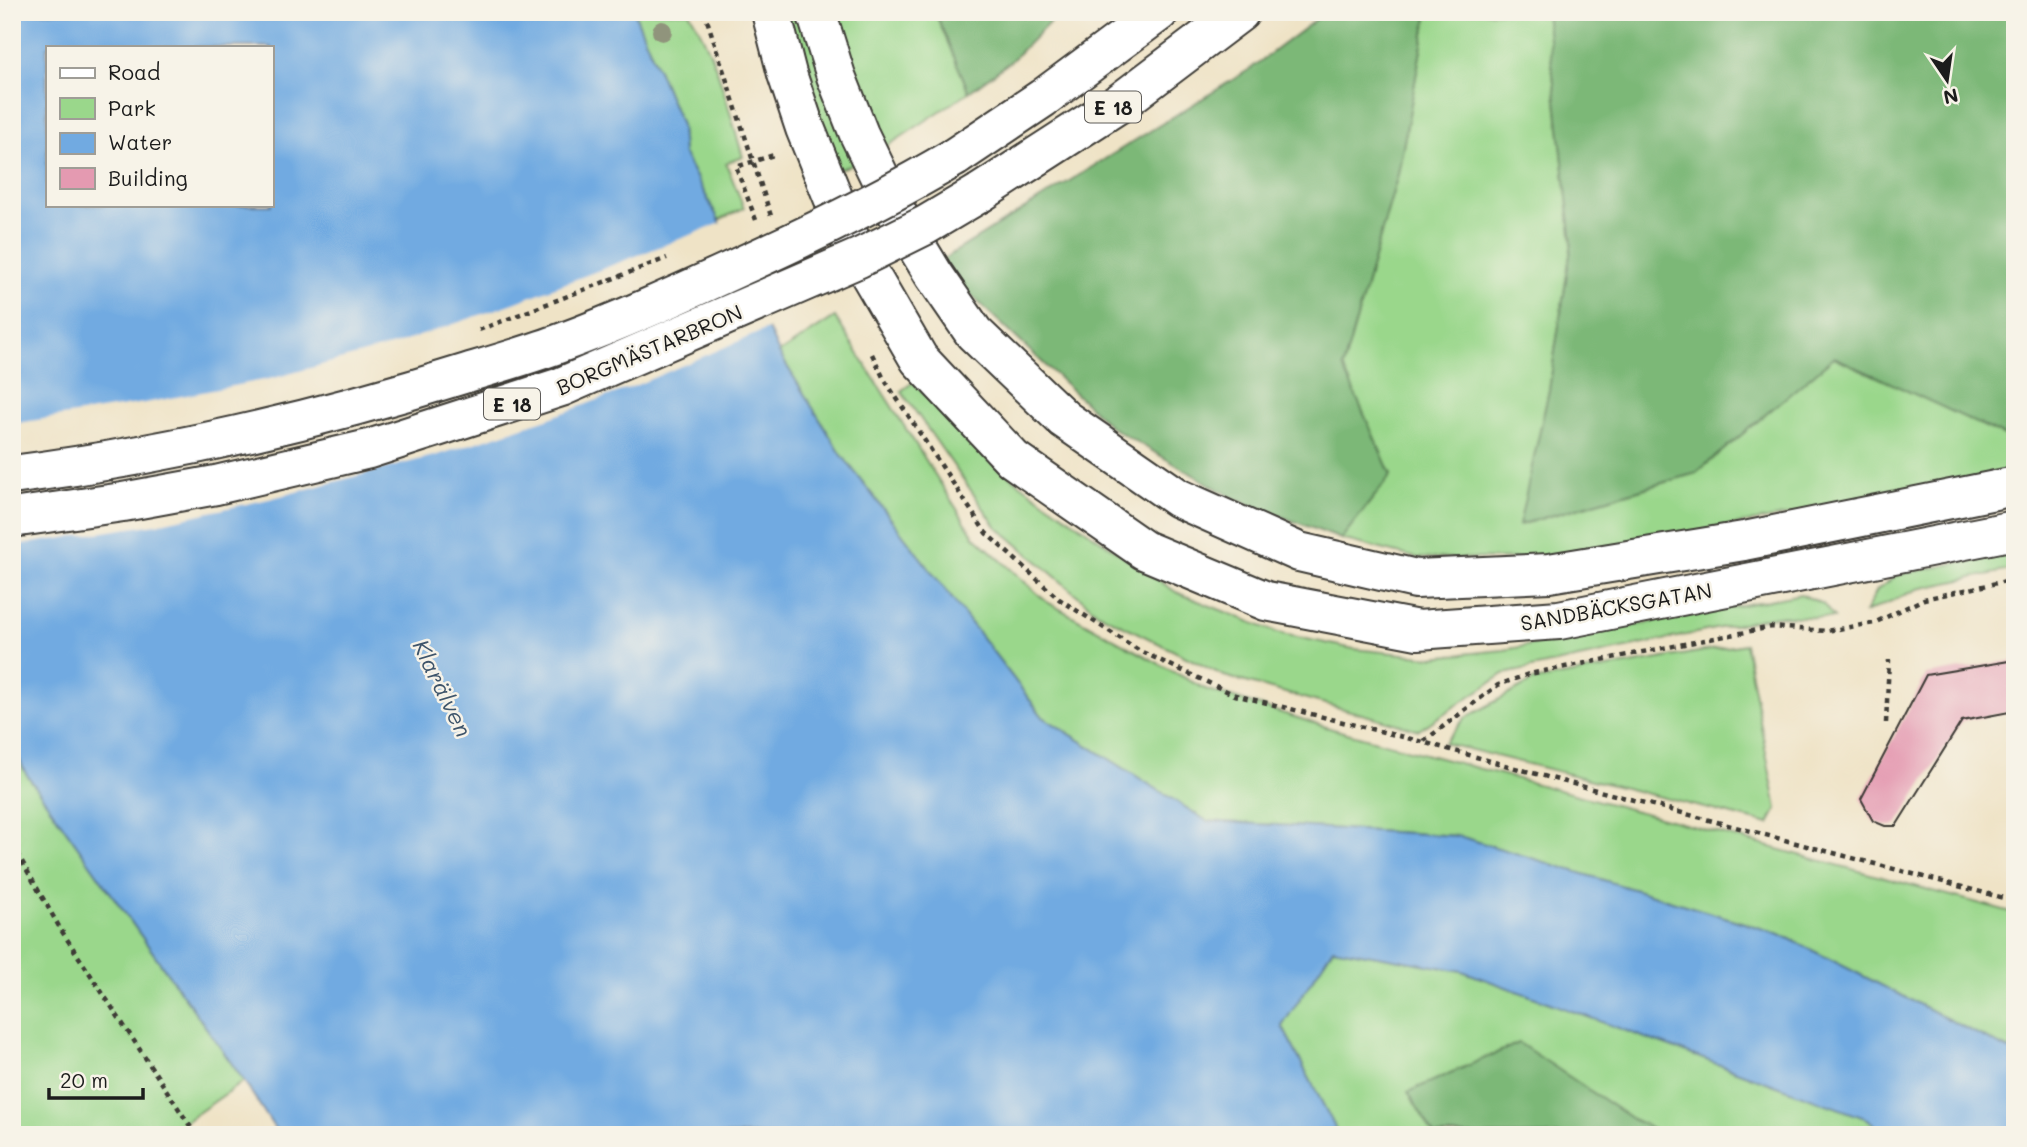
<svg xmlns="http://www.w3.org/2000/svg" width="2027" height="1147" font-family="Mali,sans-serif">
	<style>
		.green { fill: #9ad78b; stroke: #5b7a54; stroke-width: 2 }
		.forest { fill: #7bb877; stroke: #4c6a4a; stroke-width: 2 }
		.water { fill: #71aae1; stroke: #46637e; stroke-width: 2; fill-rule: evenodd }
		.pier { fill: #efe3c6 }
		.building { fill: #e49ab1 }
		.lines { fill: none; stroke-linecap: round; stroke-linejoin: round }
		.secondary-casing { stroke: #3c3a36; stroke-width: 42 }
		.highway-casing { stroke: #3c3a36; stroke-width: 42 }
		.path { stroke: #3c3a36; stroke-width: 4.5; stroke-dasharray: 5 5; stroke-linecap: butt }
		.secondary { stroke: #fff; stroke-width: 38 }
		.highway { stroke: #fff; stroke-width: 38 }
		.highway-bridge-casing { stroke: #3c3a36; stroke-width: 42; stroke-linecap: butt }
		.path-bridge { stroke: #3c3a36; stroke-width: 4.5; stroke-dasharray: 5 5; stroke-linecap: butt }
		.highway-bridge { stroke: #fff; stroke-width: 38 }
		.tree { fill: #90947b }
		.labels { text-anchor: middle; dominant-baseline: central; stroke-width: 5; stroke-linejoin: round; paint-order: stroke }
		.shield { fill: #f7f3e8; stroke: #5e5c59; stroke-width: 2 }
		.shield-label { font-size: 19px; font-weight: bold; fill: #1c1c1c }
		.street-label { font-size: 21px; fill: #1c1c1c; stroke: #f7f3e8 }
		.water-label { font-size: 23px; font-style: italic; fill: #3e556b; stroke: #f7f3e8 }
	</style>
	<rect width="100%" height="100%" fill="#f7f3e8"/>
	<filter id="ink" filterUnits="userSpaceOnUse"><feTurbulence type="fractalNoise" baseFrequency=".0143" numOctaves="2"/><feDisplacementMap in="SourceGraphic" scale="14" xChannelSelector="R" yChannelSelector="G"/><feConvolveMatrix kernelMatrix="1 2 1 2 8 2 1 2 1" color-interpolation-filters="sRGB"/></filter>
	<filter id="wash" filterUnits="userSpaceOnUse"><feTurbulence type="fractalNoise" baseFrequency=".00686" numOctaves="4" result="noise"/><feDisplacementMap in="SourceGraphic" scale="28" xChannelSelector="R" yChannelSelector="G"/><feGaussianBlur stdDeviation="1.57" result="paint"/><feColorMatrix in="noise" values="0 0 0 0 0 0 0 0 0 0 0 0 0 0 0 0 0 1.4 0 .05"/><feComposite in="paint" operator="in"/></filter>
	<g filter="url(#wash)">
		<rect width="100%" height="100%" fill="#efe3c6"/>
		<g class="green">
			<path d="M634 12H689C717 55 728 108 743 157L726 163 744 208 719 220 683 153 681 125Z"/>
			<path d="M781 12H804L854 164 832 172Z"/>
			<path d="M833 12H935L969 92 883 149Z"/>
			<path d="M1428 12H1546L1572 242 1549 390 1520 525 1696 473 1834 356 2007 437 2015 436V474L1548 559 1417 558 1341 539 1391 475 1343 367 1398 174Z"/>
			<path d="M835 317 974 536 1047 602 1205 689 1336 730 2015 913V1053L1780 934 1459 836 1207 821 1043 717 841 454 779 353Z"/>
			<path d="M913 382 991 462 1044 501 1176 592 1278 633 1354 649 1432 657 1504 650 1801 594 1823 604 1834 618 1776 616 1504 674 1419 730 1224 676 1098 613 996 526 901 391Z"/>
			<path d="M2015 551V569L1918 589 1865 613 1877 590 1897 575Z"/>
			<path d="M1745 644 1777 809 1769 824 1444 743 1465 718 1533 681Z"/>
			<path d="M12 742 25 772 244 1081 166 1135H12Z"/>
			<path d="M1333 948 1462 971 1868 1119 1886 1135H1667L1634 1120 1409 1093 1434 1135H1339L1282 1026Z"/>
		</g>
		<g class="forest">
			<path d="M935 12H1060L1011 61 969 92Z"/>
			<path d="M1326 12H1428L1398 174 1343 367 1391 475 1341 539 1235 499 1111 427 937 263 1250 69Z"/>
			<path d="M1546 12H2015V436L2007 437 1834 357 1696 473 1519 525 1549 390 1572 242Z"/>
			<path d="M1519 1043 1634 1120 1667 1135H1434L1408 1092Z"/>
		</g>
		<path class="water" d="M12 12H634L681 125 683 153 719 220 779 353 841 454 1043 717 1207 821 1459 836 1780 934 2015 1053V1135H1886L1868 1119 1462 971 1333 948 1282 1026 1339 1135H279L244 1081 25 772 12 742ZM47 47H271V205H47Z"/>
		<path class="pier" d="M724 222 772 327 632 387 547 419 441 454 269 499 156 524 12 546V424L151 402 274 378 394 345 514 303Z"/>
		<g id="blocks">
			<path class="building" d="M2015 660V711L1962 721 1896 826H1885L1873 821 1861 799 1926 675Z"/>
		</g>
	</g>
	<g filter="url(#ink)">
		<use href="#blocks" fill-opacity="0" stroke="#3c3a36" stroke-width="2"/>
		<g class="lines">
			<g class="secondary-casing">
				<g id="secondary">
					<path d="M771 12 787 74 805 128 852 244 919 359 1013 459 1144 550 1266 601 1418 630 1559 620 2015 530"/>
					<path d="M816 12 836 76 859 134 900 219 934 275 974 333 1064 419 1178 498 1299 552 1416 579 1549 573 1744 541 2015 486"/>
				</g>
			</g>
			<g class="highway-casing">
				<g id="highway">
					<path d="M955 157 1043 98 1159 12"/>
					<path d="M980 193 1121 102 1240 12"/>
				</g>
			</g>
			<g class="path">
				<path d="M756 220 736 167 777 154"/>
				<path d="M479 330 667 258"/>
				<path d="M872 354 884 379 986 533 1059 599 1140 651 1235 695 1423 742 1558 780 2015 901"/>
				<path d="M1886 723 1889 660"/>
				<path d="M1424 741 1498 685 1529 674 1772 627 1826 631 1874 623 1924 599 2015 579"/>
				<path d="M12 844 61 930 196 1135"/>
			</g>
			<use href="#secondary" class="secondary"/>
			<use href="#highway" class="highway"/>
			<g class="highway-bridge-casing">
				<g id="highway-bridge">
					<path d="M12 475C167 455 318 420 467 373 497 364 528 355 558 344 621 321 682 293 743 265 816 232 886 198 955 157"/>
					<path d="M12 518 123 502 216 485 369 449 561 387 859 258 926 225 980 193"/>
				</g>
			</g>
			<path class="path-bridge" d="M702 12 708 23 771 216"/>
			<use href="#highway-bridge" class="highway-bridge"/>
		</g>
		<circle class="tree" cx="662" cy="31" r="10"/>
	</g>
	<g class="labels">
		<g class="shield">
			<rect x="1085" y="91.5" width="56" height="31" rx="5"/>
			<rect x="484" y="388.5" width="56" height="31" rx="5"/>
		</g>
		<g class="shield-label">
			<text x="1113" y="107">E 18</text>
			<text x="512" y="404">E 18</text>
		</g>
		<g class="street-label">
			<text transform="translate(649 349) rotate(-23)">BORGMÄSTARBRON</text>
			<text transform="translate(1616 606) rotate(-10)">SANDBÄCKSGATAN</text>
		</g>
		<g class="water-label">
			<text transform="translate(443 688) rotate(64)">Klarälven</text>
		</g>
	</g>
	<rect width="2027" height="1147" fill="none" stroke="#f7f3e8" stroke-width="42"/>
	<rect x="46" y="46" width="228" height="161" fill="#f7f3e8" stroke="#9f9d96" stroke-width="2"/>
	<rect x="60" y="68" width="35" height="10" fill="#ffffff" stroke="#9f9d96" stroke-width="2"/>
	<text x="108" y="80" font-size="21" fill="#1c1c1c">Road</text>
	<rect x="60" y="98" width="35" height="21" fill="#9ad78b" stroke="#9f9d96" stroke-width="2"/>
	<text x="108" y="116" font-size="21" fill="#1c1c1c">Park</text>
	<rect x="60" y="133" width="35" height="21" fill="#71aae1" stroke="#9f9d96" stroke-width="2"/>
	<text x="108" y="150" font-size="21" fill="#1c1c1c">Water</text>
	<rect x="60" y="168" width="35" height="21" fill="#e49ab1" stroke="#9f9d96" stroke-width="2"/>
	<text x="108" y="186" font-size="21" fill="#1c1c1c">Building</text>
	<g transform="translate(1947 80) rotate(167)" stroke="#f7f3e8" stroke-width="5" paint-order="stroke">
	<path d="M0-5L12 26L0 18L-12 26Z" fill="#1c1c1c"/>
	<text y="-10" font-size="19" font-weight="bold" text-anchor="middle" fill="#1c1c1c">N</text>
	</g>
	<path d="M49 1088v10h94v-10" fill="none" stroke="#1c1c1c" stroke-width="3.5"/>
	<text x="60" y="1088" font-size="21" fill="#1c1c1c" stroke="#f7f3e8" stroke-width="5" paint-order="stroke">20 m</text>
</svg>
